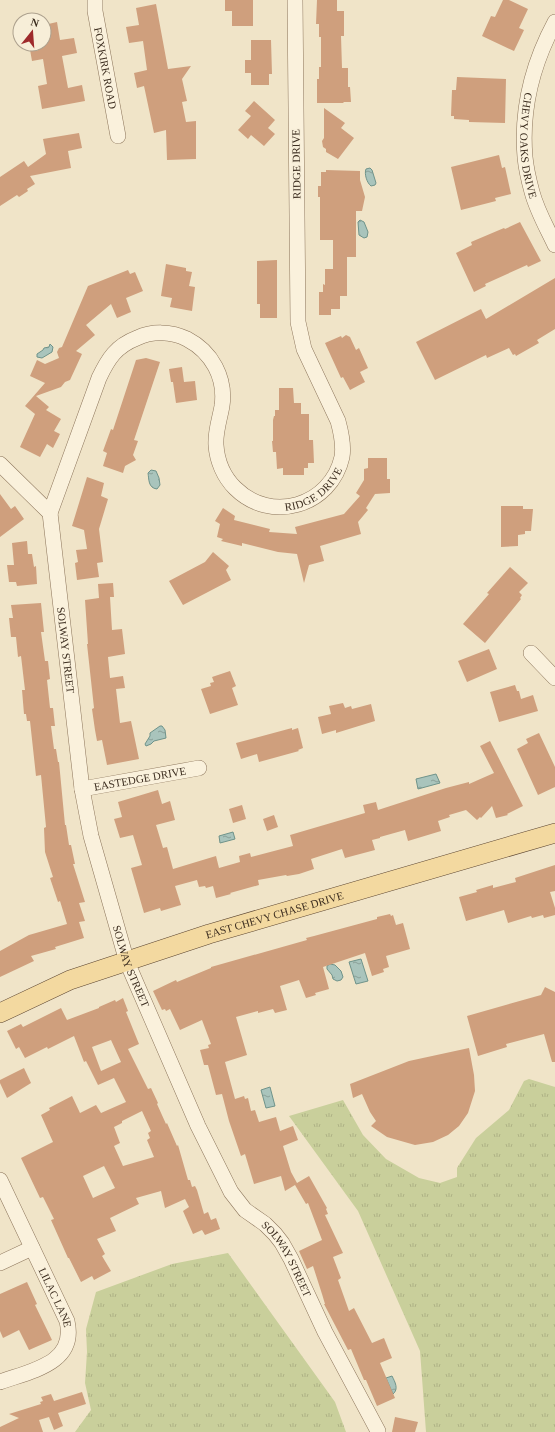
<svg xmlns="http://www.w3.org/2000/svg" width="555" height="1432" font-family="Georgia,serif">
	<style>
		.grass { fill: url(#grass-tufts) }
		.water { fill: url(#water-ripples); stroke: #6f938a }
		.building { fill: #cf9f7d; fill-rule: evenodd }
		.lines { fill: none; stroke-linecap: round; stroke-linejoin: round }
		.minor-casing { stroke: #8d765c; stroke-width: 16 }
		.major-casing { stroke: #5b4430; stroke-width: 20 }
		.minor { stroke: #faf1dc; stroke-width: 15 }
		.major { stroke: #f3d9a0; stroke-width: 19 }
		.labels { text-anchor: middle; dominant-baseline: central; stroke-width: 3; stroke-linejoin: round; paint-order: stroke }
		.street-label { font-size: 11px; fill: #3d2e20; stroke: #f7eed8 }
	</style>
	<defs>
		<pattern id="grass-tufts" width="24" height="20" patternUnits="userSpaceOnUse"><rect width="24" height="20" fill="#c9cf9b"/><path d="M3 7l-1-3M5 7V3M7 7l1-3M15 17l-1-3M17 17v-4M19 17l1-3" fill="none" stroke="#aeb285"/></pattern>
		<pattern id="water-ripples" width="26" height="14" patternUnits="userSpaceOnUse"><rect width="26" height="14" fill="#a9c4bc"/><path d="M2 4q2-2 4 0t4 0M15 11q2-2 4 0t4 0" fill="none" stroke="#8ba098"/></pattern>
	</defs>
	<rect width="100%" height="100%" fill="#f0e4c8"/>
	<g class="grass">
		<path d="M529 1079 555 1087V1432H426L420 1351 358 1211 289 1116 343 1100 363 1135 386 1159 419 1178 440 1183 457 1177V1168L476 1138 509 1110 524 1081Z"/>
		<path d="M228 1253 335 1402 346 1432H75L91 1410 85 1383 87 1352 86 1329 96 1292 172 1264Z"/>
	</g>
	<g class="water">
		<path d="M370 168 372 170 376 183 375 185 371 186C367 183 364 174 366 169Z"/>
		<path d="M360 220 364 222 368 232 367 237 364 238 359 235 358 222Z"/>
		<path d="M50 344 53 347 52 352 42 358 37 357V354L43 350 44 348 49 347Z"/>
		<path d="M151 470 156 471 159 478 160 485 157 489C148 488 149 479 148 473Z"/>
		<path d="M160 726H162L165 730 166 738 154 741 151 744 146 746 145 744 150 736V733Z"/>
		<path d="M436 774 440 783 418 789 416 779Z"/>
		<path d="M233 832 235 839 220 843 219 836Z"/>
		<path d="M361 959 368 981 356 984 349 962Z"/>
		<path d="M330 964 335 965 341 971 343 977 341 980 337 981 333 979 332 975 327 969V966Z"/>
		<path d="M270 1087 275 1106 266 1108 261 1090Z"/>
		<path d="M392 1376C395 1382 399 1389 393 1394L386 1378Z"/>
	</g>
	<g class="building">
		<path d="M225 0H253V26H232V11H225Z"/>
		<path d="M317 0H337V11H344V36H341L342 68H348V87H350L351 102H343L344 103H317V79H319V67H321V37H319V24H316Z"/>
		<path d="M503 0H509L528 9 519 28 524 30 514 51 482 36 491 16 495 17Z"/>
		<path d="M156 4 168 69 191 66 182 79 187 101 182 102 186 122 196 121V159L167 160 166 130 154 133 144 86 137 88 134 73 147 70 143 41 129 43 126 27 139 25 136 8Z"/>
		<path d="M57 22 60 40 74 38 77 53 62 56 68 88 82 85 85 101 42 109 38 86 47 84 43 59 32 61 29 44H44V25Z"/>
		<path d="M251 40H271L272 74H269V85H251V73H245V60H251Z"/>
		<path d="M457 77 506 79 505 123 469 122V120L454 119V116H451L452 90H456Z"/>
		<path d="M254 101 275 120 268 128 275 134 264 146 251 135 248 139 238 130 251 116 245 111Z"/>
		<path d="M324 108 345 123 341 128 354 138 338 159 326 152V149L323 147 322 141 324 138Z"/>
		<path d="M79 133 82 148 68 151 71 168 30 176 35 184 27 189 28 191 19 197 17 195 0 206V177L24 161 28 167 46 154 43 139Z"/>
		<path d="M499 155 502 168 505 167 511 194 495 198 496 201 461 210 451 167Z"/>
		<path d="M326 170 360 171V180L365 197 362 211H356V257H347V296H340V309H331V315H319V292H323V284L325 285V269H333V240H320V197H318V186H321V172H326Z"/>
		<path d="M520 222 541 261 528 267 527 265 485 284 486 286 474 292 456 253 472 245 471 242 504 228 505 229Z"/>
		<path d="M277 260V318H260V304H257V261Z"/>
		<path d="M166 264 186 268V271L192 272 189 286 195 287 192 311 170 307 172 298 161 296Z"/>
		<path d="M128 270 130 274 135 272 143 291 126 298 131 312 117 318 111 304 86 325 95 335 76 351 82 354 70 380 65 382 61 387 36 396 49 407 46 410 61 419 54 431 60 434 53 448 47 444 40 457 20 447 35 414 25 406 45 383 30 376 37 360 45 364 59 358 57 352 59 348 62 347 88 286Z"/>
		<path d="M555 278V329L537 340 539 343 516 356 515 354 513 355 509 348 487 358 486 355 435 380 416 342 481 309 486 319Z"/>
		<path d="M346 335 350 337 356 350 359 348 368 368 360 372 365 382 350 390 343 377 341 378 325 343 341 336 342 338Z"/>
		<path d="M146 358 160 362 134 440 138 441 133 455 136 460 125 466 123 473 103 466 107 453 103 451 111 429 113 430 136 360Z"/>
		<path d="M182 367 184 382 195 381 197 400 176 403 173 382H171L169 369Z"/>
		<path d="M279 388H293L294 403H301V414H309V440H313L314 463H308V468H304V475H283V468L277 469 276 452H273L272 441H273V420L274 416H275V410H279Z"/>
		<path d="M368 458H387V479H390V493L375 494 366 508 368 510 358 522 361 534 320 546 324 561 309 565 304 583 297 554 278 552 242 543V546L221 541 223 539 217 537 220 524 215 521 223 508 235 516 234 520 270 529 269 532 297 534 295 527 344 514 360 496 356 493 364 480V469L368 468Z"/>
		<path d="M87 477 104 483 101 496 108 499 99 529 103 562 97 563 99 577 77 580 75 563 78 562 76 550 87 549 84 530 72 526Z"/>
		<path d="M0 494 11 509 15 506 24 519 0 537Z"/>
		<path d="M501 506H523V509H533L531 531H525V534L518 535V546L501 547Z"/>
		<path d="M27 541 28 554H32L34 567 36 566 37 584 17 586 16 582H9L7 565H14L12 543Z"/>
		<path d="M213 552 229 566 226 570 231 580 183 605 169 581 205 562Z"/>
		<path d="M510 567 528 583 519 592 522 595 520 598 521 599 485 643 463 624 489 594 487 593Z"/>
		<path d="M113 583 114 597H110L112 630 122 629 125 654 108 657 110 678 123 676 125 688 116 689 120 723 131 721 139 759 107 765 102 740 97 741 95 730 92 709 94 708 87 644H88L85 600 99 598 98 584Z"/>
		<path d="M41 603 44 632H41L45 661H48L50 679 47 680 50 708H53L55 726H51L54 749H56L58 762H59L65 825H66L69 845H71L75 864H73L85 902 79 903 85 921 79 922 84 938 55 947 56 949 31 956 34 961 0 977V951L29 935 67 924 60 901 58 902 50 878 53 877 45 852 44 828 46 827 41 775 36 776 30 721H27L26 714H24L22 690H25L21 656 18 657 16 637H11L9 618H13L11 605Z"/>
		<path d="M489 649 497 669 467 682 458 661Z"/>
		<path d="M230 671 236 686 232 688 238 705 210 714 201 689 211 686 210 683 214 682 212 677Z"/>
		<path d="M515 685 517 691H519L521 699 533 695 538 711 499 722 490 692Z"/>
		<path d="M343 703 345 708 351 706 352 709 371 704 375 721 336 733V730L322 734 318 717 331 714 329 706Z"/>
		<path d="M292 728V730L298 728 303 748 298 750 299 751 259 762 257 754 241 759 236 743Z"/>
		<path d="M539 733 555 767V787L538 795 517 749 528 743 526 739Z"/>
		<path d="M490 741 523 806 507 814 508 815 496 818 492 806 481 818 480 817 477 820 466 810 449 815 450 817 438 821 441 831 408 841 405 830 380 837V838L372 840 375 850 345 858 342 849 311 859 314 869 299 874 287 876 286 875 258 880 259 885 230 893 231 894 216 898 213 886 206 888 205 886 199 887 197 880 175 886 181 905 161 911 160 908 144 913 131 868 142 865 133 835 120 838 114 819 122 817 118 802 158 790 162 804 170 801 175 820 156 825 163 848 167 847 173 869 216 856 219 868 240 862 239 856 250 853 251 857 293 846 290 835 365 813 363 805 376 802 378 810 446 788 469 782V784L494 773 480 746Z"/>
		<path d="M242 805 246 819 233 823 229 809Z"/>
		<path d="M274 815 278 827 267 831 263 819Z"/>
		<path d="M555 865V891L550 892 555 908V915L544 918 543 915 532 918 531 916 508 923 504 910 466 921 459 897 477 892 476 890 493 885V888L516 882 515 878Z"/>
		<path d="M390 914 391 916 393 915 396 925 403 923 410 949 386 956 389 967 383 969 384 972 372 976 365 953 323 967 329 989 315 993 316 995 306 998 299 980 280 986 287 1010 275 1013 273 1009 258 1013V1011L236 1017 247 1055 225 1062 235 1099 244 1096 245 1099 248 1098 251 1111 255 1110 259 1122 276 1117 280 1131 293 1126 298 1140 283 1146 291 1172 297 1183 309 1176 327 1208 326 1209 328 1214 325 1215 343 1253 333 1257 341 1278 338 1280 349 1311 354 1308 372 1343 384 1338 392 1358 380 1363 395 1398 377 1406 366 1380H364L351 1349 348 1350 324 1304H325L322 1294 313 1266 307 1269 299 1251 322 1240 308 1203 306 1204 295 1185 285 1191 281 1176 254 1184 245 1154 241 1156 229 1121 222 1094 216 1095 208 1065H204L200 1050 209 1048 208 1045 211 1044 202 1020 180 1030 170 1009 166 1011 165 1009 162 1010 153 991 176 980 177 982 211 968V967L307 940 306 938 314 936 377 919V917Z"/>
		<path d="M545 987 555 992V1062H552L544 1034 506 1044 507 1047 478 1056 467 1016 541 995Z"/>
		<path d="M123 998 128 1011 126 1012 139 1044 128 1049 148 1089 151 1088 158 1103 157 1104 166 1124 167 1123 177 1146 178 1145 188 1180H190L192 1187 195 1186 197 1190 204 1214 208 1212 211 1220 216 1218 220 1229 205 1235 202 1230 193 1234 183 1211 189 1207 185 1199 165 1208 161 1191 136 1198 139 1204 110 1218 116 1231 97 1239 105 1254 102 1256 111 1271 94 1280 92 1276 81 1282 69 1258H68L51 1220 54 1219 43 1197 40 1198 21 1158 53 1142 41 1115 50 1110 49 1108 72 1096 80 1113 96 1105 101 1113 126 1102 114 1078 98 1085 86 1061 84 1062 74 1036 48 1049 47 1047 25 1058 19 1047 16 1049 7 1031 21 1024 23 1027 61 1008 67 1020 99 1008V1007L115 1000 116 1002ZM111 1040 121 1062 101 1071 92 1047ZM142 1111 151 1131 148 1133 150 1138 147 1140 154 1157 123 1166 114 1146 120 1143 114 1127 122 1123V1121ZM104 1166 115 1188 93 1198 83 1176Z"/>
		<path d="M469 1048 474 1075 475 1091 468 1113 459 1126 448 1135 433 1142 415 1145 387 1137 371 1126 376 1121 370 1112 362 1094 353 1098 350 1084 409 1061Z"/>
		<path d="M24 1068 31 1083 7 1098 0 1083V1080Z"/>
		<path d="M27 1282 37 1304 35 1305 52 1340 29 1350 19 1330 3 1338 0 1331V1294Z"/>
		<path d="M82 1392 86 1404 58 1413 63 1426 54 1430 49 1417 39 1420 43 1432H0V1427L19 1418 9 1414 41 1404 40 1402 43 1401 41 1397 51 1394 54 1401Z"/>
		<path d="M395 1417 418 1422 415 1432H392Z"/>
	</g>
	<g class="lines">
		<g class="minor-casing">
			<g id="minor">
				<path id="s1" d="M95 0V11L118 136"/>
				<path id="s2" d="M555 22C533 63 521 110 525 157 526 168 529 181 532 192 537 211 547 228 555 245"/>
				<path id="s3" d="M0 464 50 513 82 789 91 836 127 962 198 1126 231 1192 245 1210 265 1224 275 1234 282 1243 291 1259 325 1332 378 1431"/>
				<path id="s4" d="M50 513 99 378C108 359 116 346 137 338 152 331 171 331 187 339 212 352 226 378 222 406 220 418 215 432 216 445 217 461 224 477 235 488 271 524 331 506 342 457 344 445 341 432 338 421L304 349 298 322 295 0"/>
				<path d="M531 653 555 678"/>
				<path id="s5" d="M82 789 199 768"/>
				<path id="s6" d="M0 1180 67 1321C77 1364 30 1371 0 1382"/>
				<path d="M0 1263 32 1248"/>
			</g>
		</g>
		<g class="major-casing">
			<g id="major">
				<path id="s7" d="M0 1013 70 980 209 934 555 833"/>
			</g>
		</g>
		<use href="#minor" class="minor"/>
		<use href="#major" class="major"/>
	</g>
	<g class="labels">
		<g class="street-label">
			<text stroke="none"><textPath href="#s1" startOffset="69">FOXKIRK ROAD</textPath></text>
			<text stroke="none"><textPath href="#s2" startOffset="129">CHEVY OAKS DRIVE</textPath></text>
			<text transform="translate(296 164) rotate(-91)">RIDGE DRIVE</text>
			<text stroke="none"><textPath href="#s4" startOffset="510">RIDGE DRIVE</textPath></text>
			<text stroke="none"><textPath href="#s3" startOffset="208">SOLWAY STREET</textPath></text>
			<text stroke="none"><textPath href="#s5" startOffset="59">EASTEDGE DRIVE</textPath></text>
			<text stroke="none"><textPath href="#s7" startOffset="292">EAST CHEVY CHASE DRIVE</textPath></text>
			<text stroke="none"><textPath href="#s3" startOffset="532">SOLWAY STREET</textPath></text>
			<text stroke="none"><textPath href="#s3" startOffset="868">SOLWAY STREET</textPath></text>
			<text stroke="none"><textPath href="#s6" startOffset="130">LILAC LANE</textPath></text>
		</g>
	</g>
	<g transform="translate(32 32) rotate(17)"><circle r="19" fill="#f7eed8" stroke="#ada18e"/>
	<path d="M0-3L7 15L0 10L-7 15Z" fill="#9e2a2b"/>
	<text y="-6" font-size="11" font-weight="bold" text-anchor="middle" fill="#3d2e20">N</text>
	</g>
</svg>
